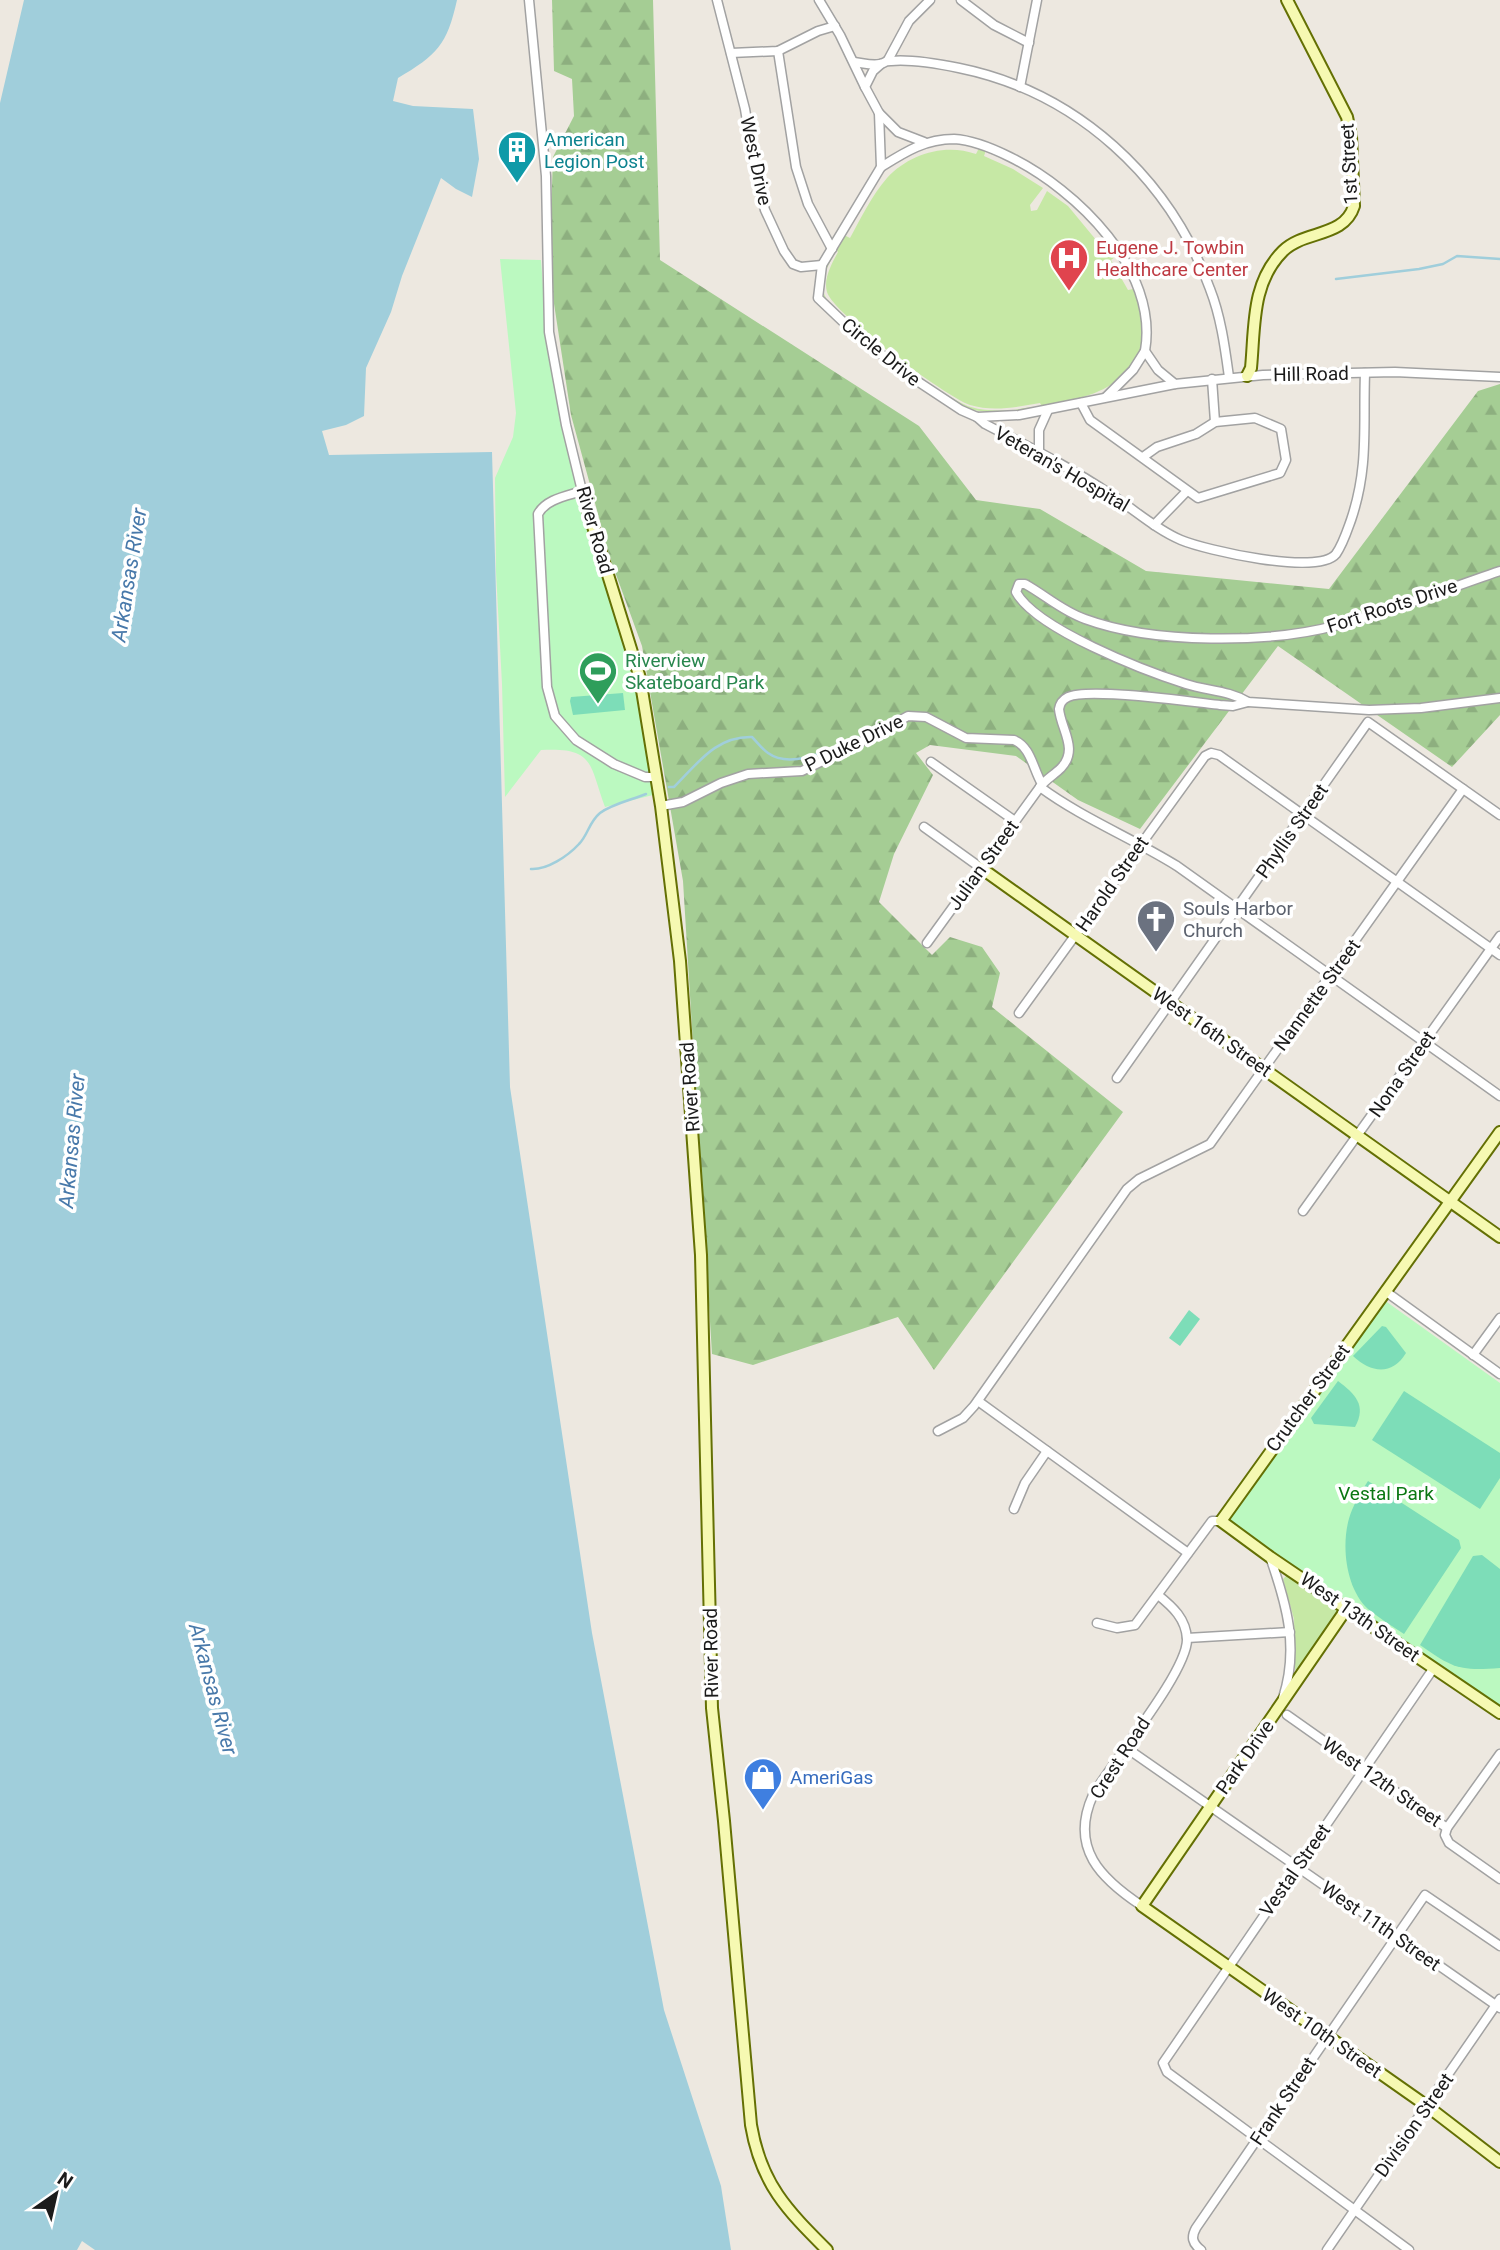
<svg xmlns="http://www.w3.org/2000/svg" width="1500" height="2250" font-family="Roboto,sans-serif">
	<style>
		.grass { fill: #c6e8a5 }
		.forest { fill: url(#forest-firs) }
		.park { fill: #bbf9c0 }
		.pitch { fill: #7dddb8 }
		.water { fill: #a0cedb }
		.lines { fill: none; stroke-linecap: round; stroke-linejoin: round }
		.stream { stroke: #a0cedb; stroke-width: 2.5 }
		.street-casing { stroke: #a2a2a2; stroke-width: 11 }
		.secondary-casing { stroke: #647004; stroke-width: 14 }
		.street { stroke: #fff; stroke-width: 8 }
		.secondary { stroke: #f6f9b2; stroke-width: 10 }
		.labels { text-anchor: middle; dominant-baseline: central; stroke-width: 7; stroke-linejoin: round; paint-order: stroke }
		.culture-label { font-size: 19px; fill: #0d838f; stroke: #fff; text-anchor: start }
		.street-label { font-size: 19px; fill: #1b1b1b; stroke: #fff }
		.health-label { font-size: 19px; fill: #be3a42; stroke: #fff; text-anchor: start }
		.leisure-label { font-size: 19px; fill: #27864d; stroke: #fff; text-anchor: start }
		.worship-label { font-size: 19px; fill: #5b616d; stroke: #fff; text-anchor: start }
		.park-label { font-size: 19px; fill: #0b7713; stroke: #fff }
		.shop-label { font-size: 19px; fill: #366cbe; stroke: #fff; text-anchor: start }
		.water-label { font-size: 21px; font-style: italic; fill: #4879aa; stroke: #fff }
	</style>
	<defs>
		<pattern id="forest-firs" width="22" height="20" patternUnits="userSpaceOnUse" patternTransform="scale(1.75)"><rect width="22" height="20" fill="#a5cd94"/><path d="M5 1l3.5 6h-7zM16 11l3.5 6h-7z" fill="#8daf7f"/></pattern>
	</defs>
	<rect width="100%" height="100%" fill="#ede8e0"/>
	<g class="grass">
		<path d="M979 148 986 150 984 156 1013 169 1043 188 1030 205 1031 211 1037 210 1047 191 1068 206 1106 252 1110 250 1115 257 1111 260 1128 290 1133 289C1135 296 1139 302 1142 309 1145 318 1144 333 1142 342 1133 389 1081 399 1042 407L1040 403C1017 407 993 412 970 405 947 397 833 314 827 292 823 279 832 263 838 252L835 249 844 235 850 238C861 218 872 195 887 178 909 154 945 143 976 154Z"/>
		<path d="M833 252 835 253C828 265 818 283 826 298 838 320 946 400 971 407 984 411 999 411 1013 410 1021 409 1032 406 1038 408L996 413 972 410 959 405 900 364 826 301C817 284 825 267 833 252Z"/>
		<path d="M1288 1574 1336 1606 1337 1611 1299 1669 1295 1670 1294 1619 1283 1579Z"/>
	</g>
	<path class="forest" d="M552 0H653L660 260 919 426 976 500 1040 509 1146 571 1329 589 1478 391 1500 384V715L1452 767 1278 646 1140 829 1078 800 1016 756 930 745 916 753 933 775 894 854 879 902 932 955 950 937 982 947 1000 973 992 1007 1123 1112 934 1370 898 1317 753 1365 712 1354 683 881 642 646 610 558 571 415 549 271 553 157 574 116 572 79 554 71Z"/>
	<g class="park">
		<path d="M500 259 541 260C547 355 563 451 592 542 605 583 622 622 633 664 643 706 650 752 653 795L605 807C589 764 595 747 541 750L505 797 502 684 496 572 495 478 513 437 516 413Z"/>
		<path d="M1384 1300 1500 1383V1706L1487 1700 1229 1521 1230 1515Z"/>
	</g>
	<g class="pitch">
		<path d="M623 693 625 710 573 715 570 701 571 697Z"/>
		<path d="M1189 1310 1200 1319 1180 1346 1169 1338Z"/>
		<path d="M1382 1326 1386 1327 1406 1353C1392 1376 1371 1373 1353 1356Z"/>
		<path d="M1338 1381C1355 1394 1367 1405 1355 1427L1314 1424 1311 1418Z"/>
		<path d="M1404 1391 1500 1453V1478L1480 1509 1372 1440Z"/>
		<path d="M1368 1481 1459 1540 1461 1548 1404 1634C1392 1626 1379 1618 1368 1609 1344 1587 1340 1538 1352 1510 1356 1500 1362 1490 1368 1481Z"/>
		<path d="M1482 1555 1500 1569V1668C1458 1671 1453 1668 1420 1645L1473 1556Z"/>
	</g>
	<path class="water" d="M24 0H457C447 45 437 55 398 78L393 101 413 106 473 109 479 159 472 197 456 189 441 178 402 276 391 312 366 368 364 416 346 425 322 431 329 455 492 452 510 1087 592 1633 664 2010 721 2186 731 2250H95L82 2241 77 2250H0V103Z"/>
	<g class="lines">
		<g class="stream">
			<path d="M1336 279 1419 269 1443 264 1457 256 1500 259"/>
			<path d="M669 787H674C698 763 716 736 752 737 757 742 762 749 768 753 793 771 833 747 858 737"/>
			<path d="M531 869C547 870 568 856 579 844 588 835 589 822 600 813 612 804 631 800 646 794"/>
		</g>
		<g class="street-casing">
			<g id="street">
				<path d="M529 0 546 176 549 332 566 425 582 491C567 496 546 499 538 514L547 687 555 716 576 740 614 764 645 777H656"/>
				<path d="M717 0 745 109 756 176 765 210 784 251 793 264 801 267 822 265"/>
				<path d="M819 0 840 35 865 87"/>
				<path d="M961 0 994 25 1029 43"/>
				<path d="M778 51 796 167 808 204 832 249"/>
				<path d="M731 53 778 51 818 31 835 26"/>
				<path d="M888 60 909 21 930 0"/>
				<path d="M854 62C863 63 872 66 880 64 888 62 883 61 891 61 911 59 939 64 959 68 1077 92 1170 178 1210 289 1221 317 1225 348 1229 377"/>
				<path d="M881 64 873 71 865 87 879 113 881 167 822 265 818 298 858 336 905 373 961 410 977 417 1019 415 1175 384 1263 375 1395 372 1500 377"/>
				<path d="M1020 87 1037 0"/>
				<path d="M879 113 898 132 924 142"/>
				<path d="M881 167C905 152 925 139 954 139 973 140 994 149 1010 157 1077 190 1159 270 1145 351L1158 370 1175 384"/>
				<path d="M1212 379 1215 422"/>
				<path d="M1106 397 1133 370 1145 351"/>
				<path d="M1081 403 1090 420 1198 498 1280 473 1286 460 1281 429 1255 418 1215 422 1196 434 1157 447 1143 457"/>
				<path d="M977 417 985 424C1027 446 1070 467 1110 494 1134 509 1155 529 1181 540 1205 550 1318 576 1336 554 1343 544 1347 531 1351 520 1369 467 1363 426 1365 373"/>
				<path d="M1039 452V430L1048 410"/>
				<path d="M1154 525 1187 491"/>
				<path d="M1500 571C1446 589 1393 611 1338 625 1268 644 1153 644 1085 619 1062 611 1045 595 1025 584H1019L1016 592C1036 629 1145 671 1186 684 1207 691 1228 690 1248 702L1369 710 1421 708 1500 698"/>
				<path d="M931 762 1015 821"/>
				<path d="M1040 787C1082 818 1132 838 1177 866L1500 1096"/>
				<path d="M661 806 683 802 721 783 748 774 802 771 857 744 908 716 926 717 966 738 1014 740C1031 747 1033 769 1042 784"/>
				<path d="M924 827 981 868"/>
				<path d="M927 943 1040 787C1046 779 1054 775 1061 768 1079 749 1061 730 1059 709 1060 703 1062 700 1068 697 1088 687 1193 702 1220 705L1233 706 1248 702"/>
				<path d="M1019 1013 1205 756 1211 753 1219 755 1500 955"/>
				<path d="M1117 1078 1368 722 1500 815"/>
				<path d="M1303 1211 1500 936"/>
				<path d="M1385 1291 1500 1374"/>
				<path d="M1473 1355 1500 1318"/>
				<path d="M978 1401 1188 1553"/>
				<path d="M938 1431 963 1418 974 1406 1127 1189 1139 1179 1210 1144 1463 789"/>
				<path d="M1014 1509 1025 1483 1047 1451"/>
				<path d="M1270 1557C1287 1605 1299 1648 1283 1698"/>
				<path d="M1097 1623 1117 1628 1135 1625 1212 1521H1221"/>
				<path d="M1187 1638 1290 1632"/>
				<path d="M1287 1715 1447 1828"/>
				<path d="M1125 1747 1500 2008"/>
				<path d="M1500 1754 1447 1828 1445 1835 1449 1843 1500 1879"/>
				<path d="M1142 1906C1101 1879 1069 1848 1093 1795 1112 1762 1188 1671 1187 1639 1186 1619 1173 1607 1158 1595"/>
				<path d="M1201 2250C1192 2243 1191 2237 1196 2228L1425 1895 1500 1946"/>
				<path d="M1327 2250 1500 1999"/>
				<path d="M1409 2250 1167 2072 1163 2063 1433 1669"/>
			</g>
		</g>
		<g class="secondary-casing">
			<g id="secondary">
				<path d="M1247 376 1251 368C1255 327 1251 283 1283 251 1304 230 1344 238 1354 206L1351 136 1347 117 1287 0"/>
				<path d="M582 491 640 678 661 806 680 961 701 1255 712 1708 724 1821 751 2125C761 2184 787 2210 827 2250"/>
				<path d="M981 868 1500 1237"/>
				<path d="M1500 1132 1221 1521 1270 1557 1500 1713"/>
				<path d="M1347 1608 1142 1906 1427 2106 1500 2162"/>
			</g>
		</g>
		<use href="#street" class="street"/>
		<use href="#secondary" class="secondary"/>
	</g>
	<defs>
		<g id="building-pin" transform="scale(2.0125)"><path d="M0 17L-7.5 6A9.5 9.5 0 1 1 7.5 6Z" fill="#0f9aa8" stroke="#fff"/><path d="M-4-6H4V6H1V3H-1V6H-4ZM-2.5-4.3h1.7v1.8h-1.7ZM.8-4.3h1.7v1.8H.8ZM-2.5-1h1.7V.8h-1.7ZM.8-1h1.7V.8H.8Z" fill="#fff"/></g>
		<g id="hospital-pin" transform="scale(2.0125)"><path d="M0 17L-7.5 6A9.5 9.5 0 1 1 7.5 6Z" fill="#e0444e" stroke="#fff"/><path d="M-5-5h3v3.5h4V-5h3V5h-3V1.5h-4V5h-3Z" fill="#fff"/></g>
		<g id="stadium-pin" transform="scale(2.0125)"><path d="M0 17L-7.5 6A9.5 9.5 0 1 1 7.5 6Z" fill="#2e9e5b" stroke="#fff"/><path d="M0-5a6.5 5 0 1 0 0 10a6.5 5 0 1 0 0-10ZM-3.5-1.8h7v3.6h-7Z" fill="#fff"/></g>
		<g id="church-pin" transform="scale(2.0125)"><path d="M0 17L-7.5 6A9.5 9.5 0 1 1 7.5 6Z" fill="#6b7280" stroke="#fff"/><path d="M-1.2-6h2.4v3.5h3.3v2.4h-3.3V6h-2.4V-.1h-3.3v-2.4h3.3Z" fill="#fff"/></g>
		<g id="shop-pin" transform="scale(2.0125)"><path d="M0 17L-7.5 6A9.5 9.5 0 1 1 7.5 6Z" fill="#3f7fe0" stroke="#fff"/><path d="M-5-2.5h2.3a2.7 3.5 0 0 1 5.4 0H5L5.5 6h-11ZM-1.5-2.5h3a1.5 2.3 0 0 0-3 0Z" fill="#fff"/></g>
	</defs>
	<g fill-rule="evenodd">
		<use href="#building-pin" x="517" y="150"/>
		<use href="#hospital-pin" x="1069" y="258"/>
		<use href="#stadium-pin" x="598" y="671"/>
		<use href="#church-pin" x="1156" y="919"/>
		<use href="#shop-pin" x="763" y="1777"/>
	</g>
	<g class="labels">
		<g class="culture-label">
			<text x="544" y="139">American<tspan x="544" dy="22">Legion Post</tspan></text>
		</g>
		<g class="street-label">
			<text transform="translate(756 161) rotate(78)">West Drive</text>
			<text transform="translate(1349 164) rotate(-93)">1st Street</text>
			<text transform="translate(881 352) rotate(39)">Circle Drive</text>
			<text transform="translate(1311 374) rotate(-1)">Hill Road</text>
			<text transform="translate(1062 469) rotate(30)">Veteran's Hospital</text>
			<text transform="translate(595 530) rotate(74)">River Road</text>
			<text transform="translate(1392 606) rotate(-18)">Fort Roots Drive</text>
			<text transform="translate(854 743) rotate(-26)">P Duke Drive</text>
			<text transform="translate(1292 831) rotate(-55)">Phyllis Street</text>
			<text transform="translate(983 865) rotate(-54)">Julian Street</text>
			<text transform="translate(1112 884) rotate(-55)">Harold Street</text>
			<text transform="translate(1317 995) rotate(-54)">Nannette Street</text>
			<text transform="translate(1212 1032) rotate(35)">West 16th Street</text>
			<text transform="translate(1402 1074) rotate(-55)">Nona Street</text>
			<text transform="translate(690 1087) rotate(-94)">River Road</text>
			<text transform="translate(1308 1398) rotate(-54)">Crutcher Street</text>
			<text transform="translate(1360 1617) rotate(35)">West 13th Street</text>
			<text transform="translate(711 1653) rotate(-91)">River Road</text>
			<text transform="translate(1245 1757) rotate(-55)">Park Drive</text>
			<text transform="translate(1120 1758) rotate(-57)">Crest Road</text>
			<text transform="translate(1382 1782) rotate(35)">West 12th Street</text>
			<text transform="translate(1295 1870) rotate(-55)">Vestal Street</text>
			<text transform="translate(1381 1926) rotate(35)">West 11th Street</text>
			<text transform="translate(1322 2033) rotate(35)">West 10th Street</text>
			<text transform="translate(1283 2101) rotate(-56)">Frank Street</text>
			<text transform="translate(1414 2125) rotate(-55)">Division Street</text>
		</g>
		<g class="health-label">
			<text x="1096" y="247">Eugene J. Towbin<tspan x="1096" dy="22">Healthcare Center</tspan></text>
		</g>
		<g class="leisure-label">
			<text x="625" y="660">Riverview<tspan x="625" dy="22">Skateboard Park</tspan></text>
		</g>
		<g class="worship-label">
			<text x="1183" y="908">Souls Harbor<tspan x="1183" dy="22">Church</tspan></text>
		</g>
		<g class="park-label">
			<text x="1386" y="1493">Vestal Park</text>
		</g>
		<g class="shop-label">
			<text x="790" y="1777">AmeriGas</text>
		</g>
		<g class="water-label">
			<text transform="translate(129 575) rotate(-81)">Arkansas River</text>
			<text transform="translate(72 1141) rotate(-85)">Arkansas River</text>
			<text transform="translate(213 1689) rotate(75)">Arkansas River</text>
		</g>
	</g>
	<g transform="translate(56 2194) rotate(34)" stroke="#ffffff" stroke-width="5" paint-order="stroke">
	<path d="M0-5L12 26L0 18L-12 26Z" fill="#1b1b1b"/>
	<text y="-10" font-size="19" font-weight="bold" text-anchor="middle" fill="#1b1b1b">N</text>
	</g>
</svg>
